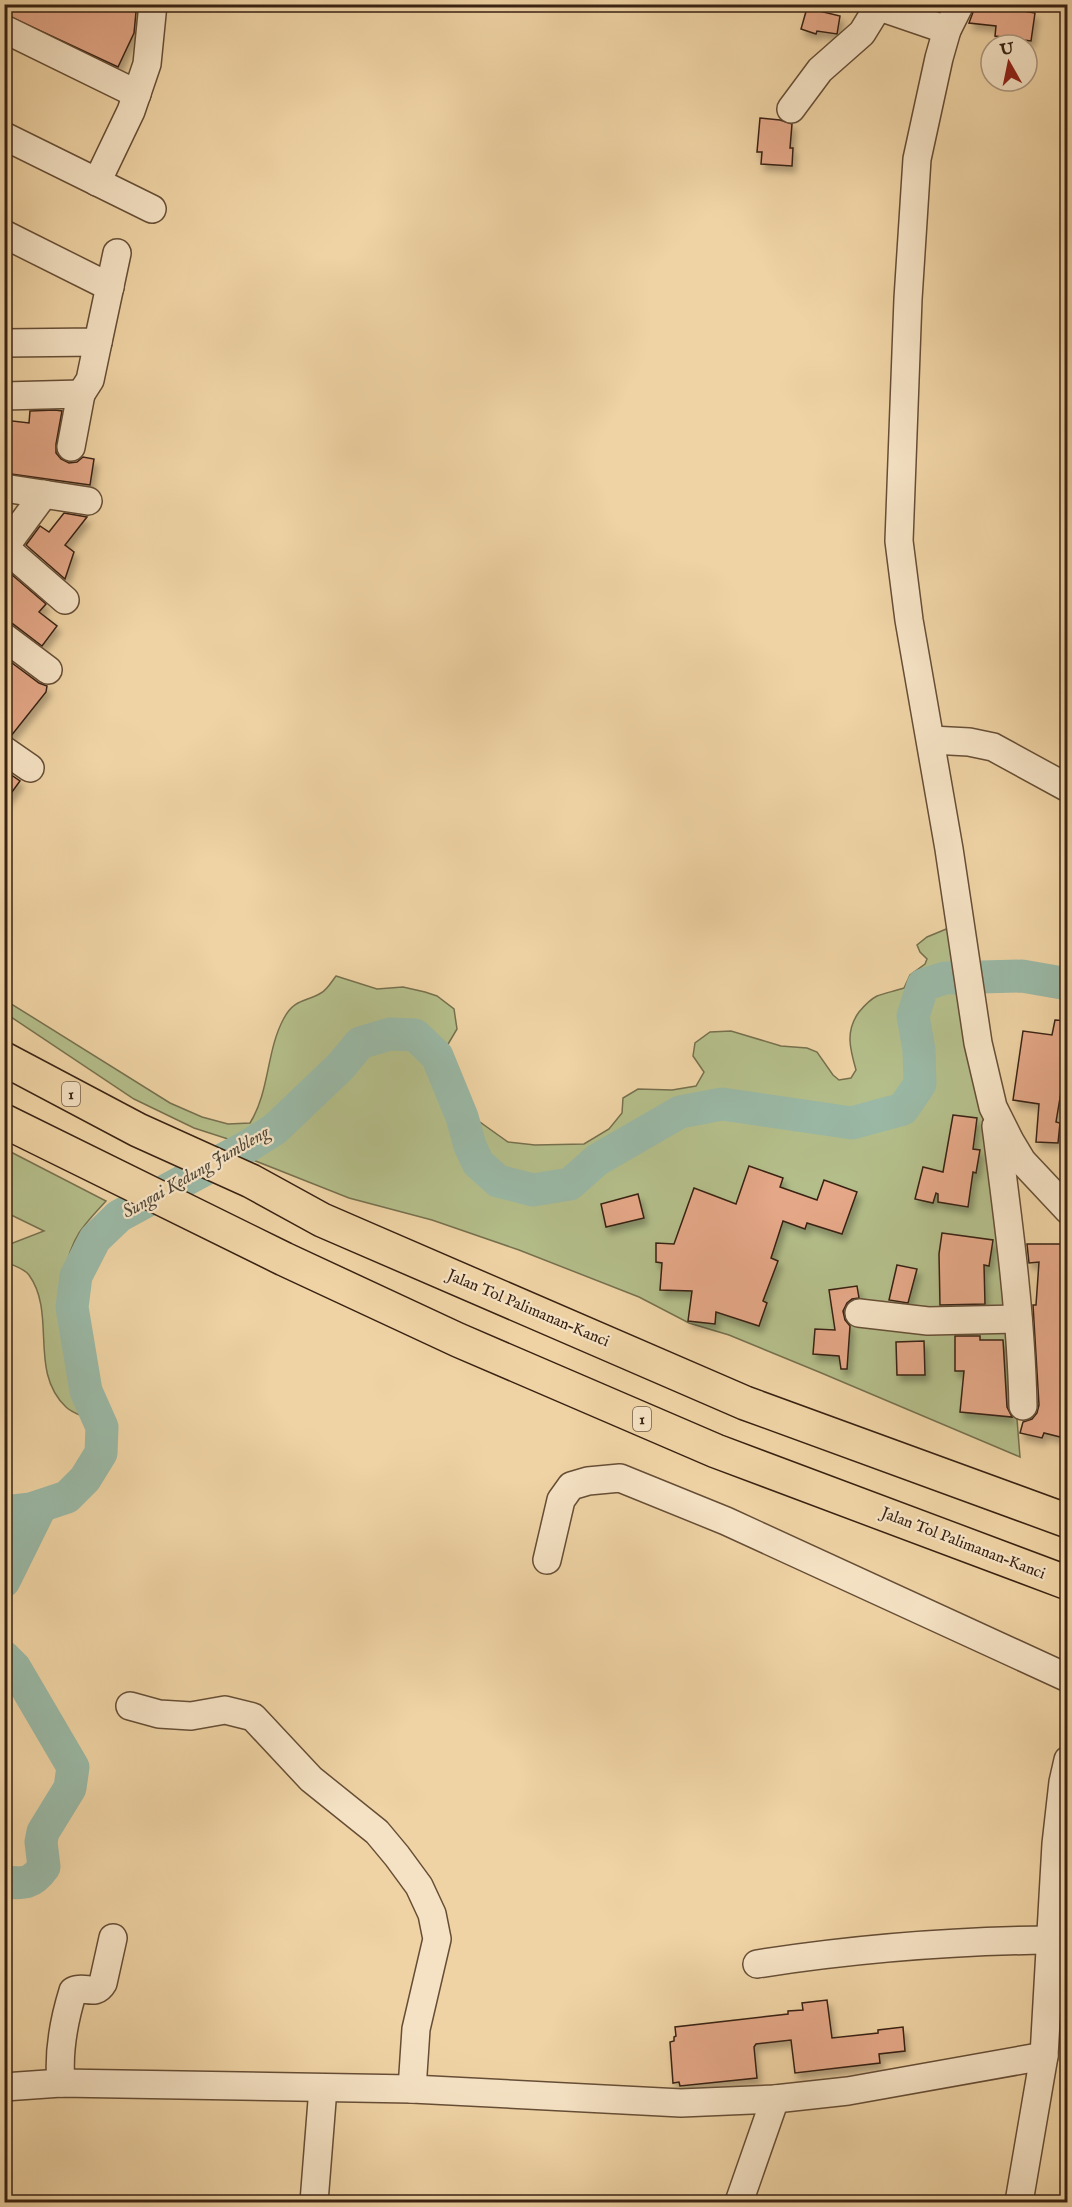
<svg xmlns="http://www.w3.org/2000/svg" width="1072" height="2207" font-family="'IM FELL English',serif">
	<style>
		.green { fill: #b4be8a; stroke: #76704e; stroke-width: 1.5 }
		.lines { fill: none; stroke-linecap: round; stroke-linejoin: round }
		.river { stroke: #9ab8a5; stroke-width: 33 }
		.building { fill: #e4a787; stroke: #392212; stroke-width: 1.5; filter: url(#shadow) }
		.minor-casing { stroke: #664e36; stroke-width: 30 }
		.highway-casing { stroke: #392212; stroke-width: 36 }
		.minor { stroke: #f5e2c4; stroke-width: 27 }
		.highway { stroke: #efd3a4; stroke-width: 33 }
		.labels { text-anchor: middle; dominant-baseline: central; stroke-width: 4.5; stroke-linejoin: round; paint-order: stroke }
		.shield { fill: #f5e2c4; stroke: #715c47; stroke-width: 1.5 }
		.shield-label { font-size: 15px; font-weight: bold; fill: #392212 }
		.street-label { font-size: 16px; fill: #392212; stroke: #f5e2c4 }
		.water-label { font-size: 18px; font-style: italic; fill: #514837; stroke: #f5e2c4 }
	</style>
	<defs>
		<filter id="shadow"><feDropShadow dx="3.5" dy="6" stdDeviation="3" flood-color="#0004"/></filter>
	</defs>
	<rect width="100%" height="100%" fill="#efd3a4"/>
	<filter id="stains"><feTurbulence type="fractalNoise" baseFrequency=".00333" numOctaves="4"/><feColorMatrix values="0 0 0 0 .2 0 0 0 0 .09 0 0 0 0 .02 0 0 0 .5 -.17"/></filter>
	<radialGradient id="worn" r=".72"><stop offset=".6" stop-color="#630" stop-opacity="0"/><stop offset="1" stop-color="#630" stop-opacity=".3"/></radialGradient>
	<g class="green">
		<path d="M956 925 953 966 917 979 904 1015 911 1051V1082L898 1102 851 1115 722 1096 677 1104 593 1153 566 1176 534 1182 502 1173 485 1159 477 1144 470 1115 508 1142 535 1145 584 1144 609 1129 622 1113 623 1098 638 1089 672 1090 696 1086 704 1072 693 1056 695 1043 710 1032 731 1031 781 1046 807 1048 817 1052 833 1075 839 1080 851 1078 856 1070C850 1049 845 1031 859 1012 864 1006 869 1000 877 996 885 993 895 991 904 988L910 975 925 964 927 959 920 952 917 945 927 937Z"/>
		<path d="M336 976 377 989 403 987 425 992 437 996 454 1009 457 1029 444 1051 418 1027 389 1026 356 1036 335 1060 270 1122 244 1139 231 1140 194 1128 134 1099 5 1013V1000L170 1103 202 1117 228 1124 250 1123C270 1091 266 1051 284 1018 295 998 307 1002 321 993 327 990 332 981 336 976Z"/>
		<path d="M946 985 957 988 996 1155 1020 1457 819 1372 729 1335 689 1323 639 1297 519 1250 432 1220 349 1198 248 1158 252 1153 280 1135 347 1071 365 1050 391 1043H411L430 1060 454 1120 462 1149 472 1169 494 1188 533 1199 573 1192 602 1166 683 1119 722 1112 853 1131 908 1116 928 1087 927 1049 921 1016 930 992Z"/>
		<path d="M5 1149 106 1201C97 1211 86 1222 79 1233 48 1284 67 1366 86 1418 80 1415 71 1412 66 1407 28 1371 57 1314 29 1275 23 1267 12 1266 5 1261V1246L44 1231 5 1212Z"/>
	</g>
	<g class="lines">
		<g class="river">
			<path d="M4 1512 31 1509 67 1497 85 1479 101 1453 102 1427 86 1391 72 1307 76 1276 95 1239 119 1216 248 1146 275 1129 341 1066 360 1043 390 1034 415 1035 437 1056 462 1117 470 1146 478 1163 498 1181 533 1190 570 1184 597 1160 680 1112 722 1104 852 1123 903 1109 920 1084 919 1050 913 1016 923 985 945 978 1022 976 1068 984"/>
			<path d="M4 1581 41 1506"/>
			<path d="M4 1657 15 1668 73 1767 70 1788 43 1832 41 1842 44 1867C32 1884 24 1884 4 1882"/>
		</g>
	</g>
	<g class="building">
		<path d="M4 4H121L136 12 134 33 118 67 4 14Z"/>
		<path d="M976 4H1018L1017 10 1035 13 1031 41 995 36 996 26 969 23Z"/>
		<path d="M807 8 840 16 837 34 817 31 816 34 801 29Z"/>
		<path d="M760 118 780 120 792 124 790 148H793L792 166 761 164 762 152H757Z"/>
		<path d="M55 410 62 411 56 444V453L61 459 69 463 77 462 83 457 94 459 90 485 4 473V420L29 423 30 411Z"/>
		<path d="M64 513 87 517 65 545 74 552 65 579 26 545 40 526 49 532Z"/>
		<path d="M4 568 46 604 39 612 57 626 42 646 13 624 4 621Z"/>
		<path d="M4 657 39 683 47 686 46 692 11 736 4 734Z"/>
		<path d="M4 770 20 781 4 803Z"/>
		<path d="M1055 1020 1068 1021V1080H1063L1056 1122 1060 1123 1058 1143 1036 1142 1039 1104 1013 1100 1023 1031 1052 1035Z"/>
		<path d="M953 1115 977 1118 973 1149 980 1150 976 1173 973 1172 968 1207 938 1202V1194L936 1193 933 1203 915 1199 923 1167 943 1172Z"/>
		<path d="M749 1166 783 1178 780 1187 817 1200 824 1180 857 1192 842 1234 807 1223 805 1229 783 1221 771 1258 778 1261 763 1301 767 1303 759 1326 716 1312 715 1324 688 1321 692 1291 660 1290 662 1263 656 1262V1243L674 1244 694 1188 736 1204Z"/>
		<path d="M638 1194 644 1218 606 1227 601 1204Z"/>
		<path d="M942 1233 993 1240 989 1266 984 1265 985 1304 940 1305 939 1254Z"/>
		<path d="M1027 1244H1068V1439L1044 1433 1042 1438 1020 1433 1023 1422 1032 1419 1037 1413 1039 1405 1033 1305H1036L1039 1262 1029 1263Z"/>
		<path d="M897 1265 917 1269 908 1303 889 1300Z"/>
		<path d="M857 1286 859 1298 852 1299 847 1303 843 1311 845 1320 850 1326 847 1369H841L839 1356 813 1354 815 1329 835 1330 829 1290Z"/>
		<path d="M955 1336H980V1340H1003L1007 1407 1012 1417 960 1412 964 1371H955Z"/>
		<path d="M924 1341 925 1375H897L896 1342Z"/>
		<path d="M827 2000 832 2038 878 2033V2030L903 2027 905 2051 879 2054 880 2063 795 2073 791 2040 756 2044 754 2047 757 2078 680 2086 679 2082 673 2083 670 2042 674 2041V2037L676 2036 675 2027 788 2014V2011L803 2010 802 2003Z"/>
	</g>
	<g class="lines">
		<g class="minor-casing">
			<g id="minor">
				<path d="M871 4 947 30"/>
				<path d="M960 4 947 30 939 58 917 159 908 299 899 541 909 620 949 849 978 1043 993 1107 1010 1141 1022 1161 1068 1210"/>
				<path d="M4 29 137 94"/>
				<path d="M791 109 820 70 862 33 878 7"/>
				<path d="M4 136 152 209"/>
				<path d="M97 182 131 111 147 64 153 4"/>
				<path d="M4 234 110 287"/>
				<path d="M4 343 98 342 117 253"/>
				<path d="M81 394 90 380 98 342"/>
				<path d="M4 396 81 394 71 447"/>
				<path d="M4 488 88 501"/>
				<path d="M4 548 44 494"/>
				<path d="M5 548 65 600"/>
				<path d="M4 637 48 670"/>
				<path d="M931 740 969 742 993 747 1068 788"/>
				<path d="M4 750 30 768"/>
				<path d="M996 1126C1008 1219 1021 1312 1023 1406"/>
				<path d="M859 1313 928 1321 1018 1319"/>
				<path d="M547 1560 561 1500 571 1486 588 1481 620 1478 726 1521 1068 1678"/>
				<path d="M130 1706 159 1714 191 1716 225 1710 253 1717 311 1779 377 1832 397 1856 419 1886 432 1914 437 1939 416 2029 412 2089"/>
				<path d="M757 1964C854 1949 952 1941 1050 1940"/>
				<path d="M61 2083C58 2052 64 2020 73 1991 85 1985 95 1997 103 1983L113 1938"/>
				<path d="M4 2087 61 2083 412 2089 681 2103 775 2099 848 2091 1044 2056"/>
				<path d="M314 2202 323 2088"/>
				<path d="M739 2202 775 2099"/>
				<path d="M1019 2202 1044 2056 1056 1844 1063 1782 1068 1760"/>
			</g>
		</g>
		<g class="highway-casing">
			<g id="highway">
				<path d="M4 1059 138 1130 251 1181 322 1220 745 1403 1068 1521"/>
				<path d="M4 1121 284 1259 458 1340 716 1451 1068 1583"/>
			</g>
		</g>
		<use href="#minor" class="minor"/>
		<use href="#highway" class="highway"/>
	</g>
	<g class="labels">
		<g class="shield">
			<rect x="62" y="1082" width="18" height="24" rx="4.5"/>
			<rect x="633" y="1407" width="18" height="24" rx="4.5"/>
		</g>
		<g class="shield-label">
			<text x="71" y="1094">1</text>
			<text x="642" y="1419">1</text>
		</g>
		<g class="street-label">
			<text transform="translate(528 1309) rotate(23)">Jalan Tol Palimanan–Kanci</text>
			<text transform="translate(963 1544) rotate(21)">Jalan Tol Palimanan–Kanci</text>
		</g>
		<g class="water-label">
			<text transform="translate(196 1173) rotate(-30)">Sungai Kedung Jumbleng</text>
		</g>
	</g>
	<rect width="1072" height="2207" fill="none" stroke="#efd3a4" stroke-width="24"/>
	<rect x="6" y="6" width="1060" height="2195" fill="none" stroke="#392212" stroke-width="3"/>
	<rect x="12" y="12" width="1048" height="2183" fill="none" stroke="#392212" stroke-width="1.5"/>
	<g transform="translate(1009 63) rotate(351)"><circle r="28" fill="#f5e2c4" stroke="#aa957d" stroke-width="1.5"/>
	<path d="M0-4.5L10 22L0 15L-10 22Z" fill="#8f2418"/>
	<text y="-9" font-size="16" font-weight="bold" text-anchor="middle" fill="#392212">U</text>
	</g>
	<rect width="100%" height="100%" filter="url(#stains)"/>
	<rect width="100%" height="100%" fill="url(#worn)"/>
</svg>
